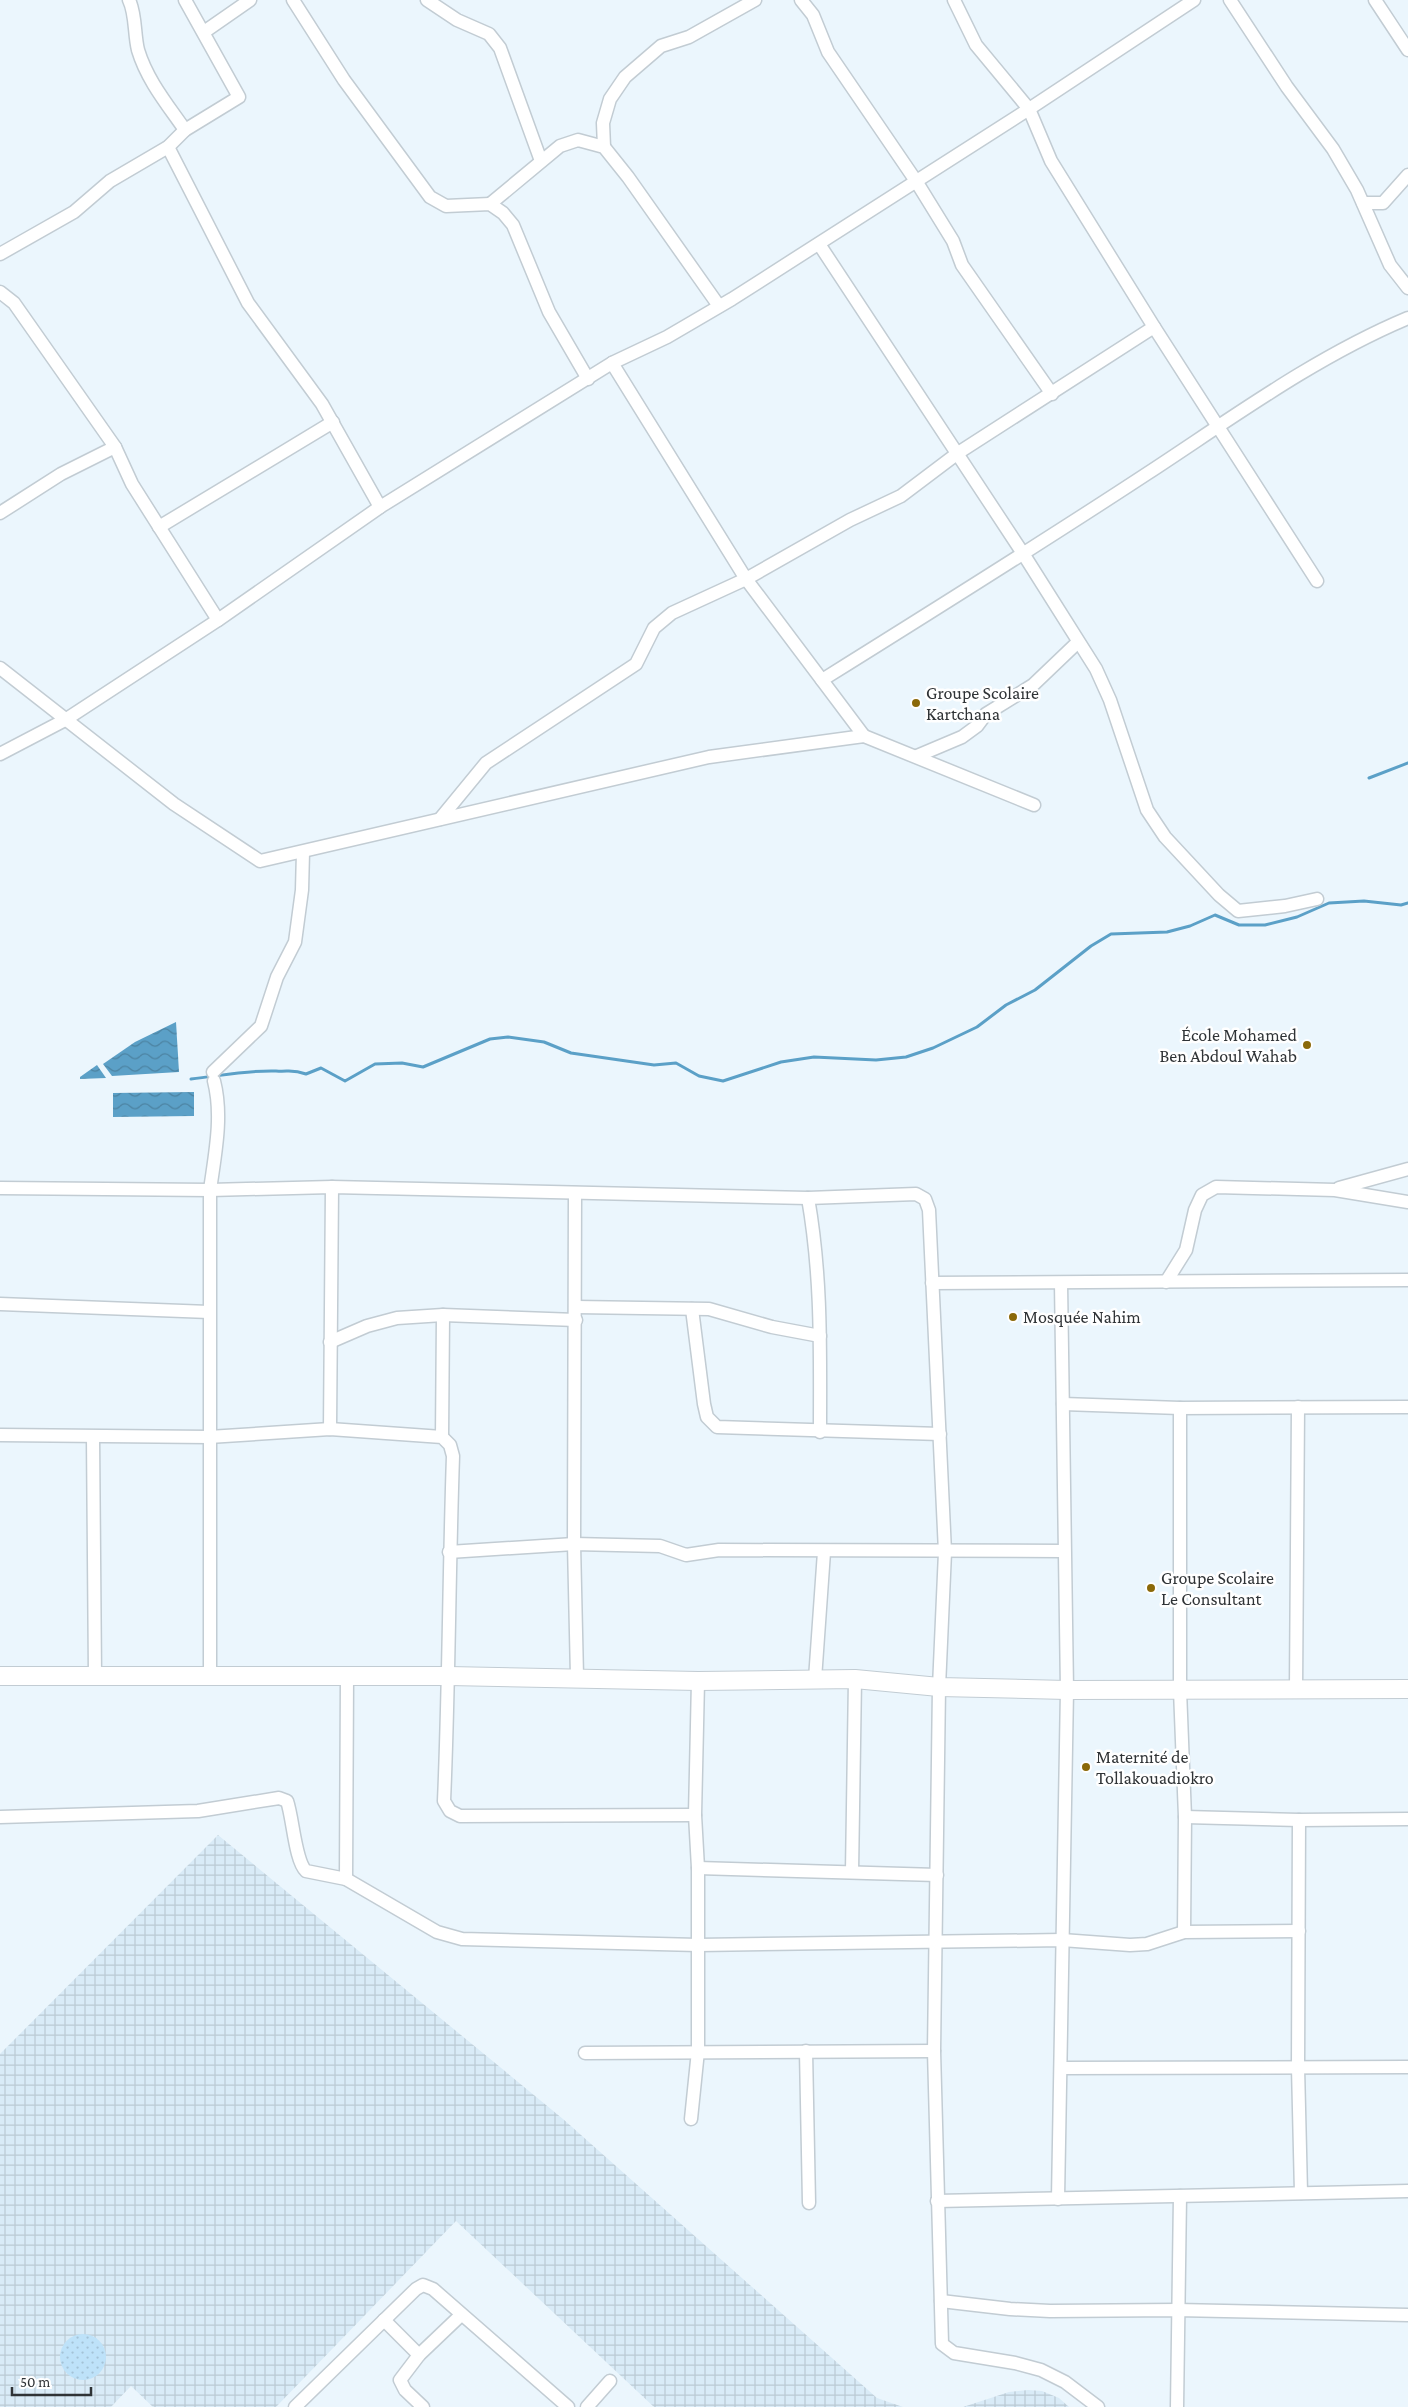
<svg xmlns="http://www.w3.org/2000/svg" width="1408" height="2407" font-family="'Crimson Pro',serif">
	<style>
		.industrial { fill: url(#industrial-grid) }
		.grass { fill: url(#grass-dots) }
		.water { fill: url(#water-waves) }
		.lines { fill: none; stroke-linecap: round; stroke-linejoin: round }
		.stream { stroke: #5ba0c7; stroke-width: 3 }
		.street-casing { stroke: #c2ccd3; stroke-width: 15 }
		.secondary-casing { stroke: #c2ccd3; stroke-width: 20 }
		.street { stroke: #fff; stroke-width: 12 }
		.secondary { stroke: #fff; stroke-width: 18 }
		.poi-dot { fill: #8b6909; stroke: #fff; stroke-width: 2 }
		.labels { text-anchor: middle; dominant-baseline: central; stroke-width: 5; stroke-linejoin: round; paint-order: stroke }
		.poi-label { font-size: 18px; fill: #2f3336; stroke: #fff; text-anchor: start }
	</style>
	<defs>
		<pattern id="industrial-grid" width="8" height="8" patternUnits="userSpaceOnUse" patternTransform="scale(1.25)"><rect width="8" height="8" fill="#d9ebf7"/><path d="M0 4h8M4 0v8" fill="none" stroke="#bbcad4"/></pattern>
		<pattern id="grass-dots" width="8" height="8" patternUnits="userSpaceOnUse" patternTransform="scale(1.25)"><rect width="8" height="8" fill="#bee2f9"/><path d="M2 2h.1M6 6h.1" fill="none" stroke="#a4c2d6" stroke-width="1.8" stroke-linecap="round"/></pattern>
		<pattern id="water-waves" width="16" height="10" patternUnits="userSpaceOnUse" patternTransform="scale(1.25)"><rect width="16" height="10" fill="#5ba0c7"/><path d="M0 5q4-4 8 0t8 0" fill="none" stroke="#4c83a2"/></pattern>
	</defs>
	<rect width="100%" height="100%" fill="#ebf6fd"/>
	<g class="industrial">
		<path d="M218 1835 563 2119 877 2398 903 2407H654L456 2221 276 2407H153L131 2386 111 2407H0V2054Z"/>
		<path d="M1028 2390 1042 2391 1059 2398 1069 2407H963L1009 2392Z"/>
	</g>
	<circle class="grass" cx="83" cy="2357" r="23"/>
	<g class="water">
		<path d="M176 1022 179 1072 112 1076 103 1064 135 1042Z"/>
		<path d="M97 1065 106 1078 80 1079V1077Z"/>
		<path d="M194 1092V1116L113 1117V1093Z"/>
	</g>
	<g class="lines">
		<g class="stream">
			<path d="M1369 778 1408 763"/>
			<path d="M191 1079C220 1076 247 1070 276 1071 289 1072 292 1069 306 1074L321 1068 345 1081 375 1064 402 1063 423 1067 490 1039 508 1037 544 1042 571 1053 654 1065 676 1063 699 1076 723 1081 781 1062 814 1057 876 1060 906 1057 933 1048 977 1027 1006 1005 1035 990 1091 946 1111 934 1167 932 1190 926 1215 915 1239 925H1265L1297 917 1329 903 1364 901 1401 905 1408 903"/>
		</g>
		<g class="street-casing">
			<g id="street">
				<path d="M129 0C136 14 134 34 138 50 147 80 167 104 185 130"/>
				<path d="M293 0 344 80 430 197 446 206 490 204 503 213 513 225 549 312 588 379"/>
				<path d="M427 0 457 20 489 34 500 48 541 161"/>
				<path d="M801 0 813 15 828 52 916 181 953 241 962 265 1052 394"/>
				<path d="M954 0 976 45 1029 109 1051 161 1154 327 1317 581"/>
				<path d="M1230 0 1287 87 1333 149 1357 190 1390 265 1408 288"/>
				<path d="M1375 0 1408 50"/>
				<path d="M204 32 250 0"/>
				<path d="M168 147 248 303 322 404 380 507"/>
				<path d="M604 147 603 123 610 99 625 77 661 46 689 37 755 0"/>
				<path d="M1363 203H1383L1408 175"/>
				<path d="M490 204 560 146 578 140 604 147 628 177 719 306"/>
				<path d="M819 244 1024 555 1096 669 1110 700 1147 810 1165 837 1219 895 1238 911 1285 906 1317 899"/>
				<path d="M0 254 74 212 110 181 168 147 185 130 239 97 185 0"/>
				<path d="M0 292 14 303 115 447 132 484 218 620"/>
				<path d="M612 363 746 579 864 736"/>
				<path d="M0 513 61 474 115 447"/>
				<path d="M159 527 333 422"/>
				<path d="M0 668 174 804 260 861 709 757 864 736 1034 805"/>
				<path d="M822 680C931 612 1040 544 1148 473 1232 418 1315 357 1408 318"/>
				<path d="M0 754 65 720 218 620 380 507 612 363 667 337 732 299 1029 109 1194 0"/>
				<path d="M917 756 962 737 977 726 986 714 1033 685 1078 642"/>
				<path d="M440 819 486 763 636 664 654 628 672 613 746 579 850 520 901 496 958 453 1154 327"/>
				<path d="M213 1072 261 1026 277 977 295 942 302 890 303 852"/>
				<path d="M0 1188 210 1190 332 1187 808 1198 916 1194 925 1199 929 1210 945 1552 939 1687 934 2051 942 2344 954 2353 1015 2363 1041 2370 1065 2382 1098 2407"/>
				<path d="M1339 1188 1408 1169"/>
				<path d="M575 1193 574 1544 577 1677"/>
				<path d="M808 1198C822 1278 820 1351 820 1432"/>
				<path d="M1166 1282 1186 1250 1195 1210 1202 1195 1216 1187 1335 1190 1408 1202"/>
				<path d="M932 1283 1408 1280"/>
				<path d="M0 1304 209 1312"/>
				<path d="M576 1307 709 1309 772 1327 820 1336"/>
				<path d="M692 1309 704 1404 707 1417 717 1427 940 1434"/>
				<path d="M330 1342 367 1326 397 1318 443 1315 576 1320"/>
				<path d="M1063 1404 1180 1408 1408 1407"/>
				<path d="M1180 1408V1690L1185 1817 1184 1932"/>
				<path d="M330 1429 332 1187"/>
				<path d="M0 1435 209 1437 330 1429 442 1437 450 1445 453 1456C449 1571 449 1686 444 1801L450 1811 460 1816 695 1815"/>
				<path d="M93 1437 95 1676"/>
				<path d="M442 1437 443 1315"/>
				<path d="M449 1552 574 1544 660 1546 686 1555 719 1550 1064 1551"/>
				<path d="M210 1676V1190C215 1154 223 1116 214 1081"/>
				<path d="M815 1679 824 1552"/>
				<path d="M1296 1689 1298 1407"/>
				<path d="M0 1817 198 1811 279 1798 287 1801C293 1818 295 1861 306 1871L346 1879 437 1932 462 1939 698 1945 1062 1940 1130 1945 1147 1944 1184 1932 1299 1931"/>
				<path d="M1185 1817 1299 1820 1408 1819"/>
				<path d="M1299 1820 1298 2067 1301 2193"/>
				<path d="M698 1868 937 1875"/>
				<path d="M852 1872 855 1679"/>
				<path d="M346 1879 347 1676"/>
				<path d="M806 2051 809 2203"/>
				<path d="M585 2053 934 2051"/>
				<path d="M1061 2068 1408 2067"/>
				<path d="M691 2119 698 2051V1868L695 1815 698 1681"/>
				<path d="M1058 2199 1067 1690 1061 1283"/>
				<path d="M937 2201 1408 2191"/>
				<path d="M941 2301 1010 2309 1050 2311 1177 2310 1408 2315"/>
				<path d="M384 2320 419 2355"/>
				<path d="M295 2407 416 2289 423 2285 433 2289 568 2407"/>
				<path d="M423 2407 405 2390 400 2380 419 2355 461 2315"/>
				<path d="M587 2407 610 2381"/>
				<path d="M1177 2407 1180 2196"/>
			</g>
		</g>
		<g class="secondary-casing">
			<path id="secondary" d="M0 1676H449L698 1681 855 1679 939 1687 1067 1690 1408 1689"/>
		</g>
		<use href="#street" class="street"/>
		<use href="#secondary" class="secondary"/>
	</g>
	<g class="poi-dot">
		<circle cx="916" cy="703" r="5"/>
		<circle cx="1307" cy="1045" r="5"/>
		<circle cx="1013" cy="1317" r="5"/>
		<circle cx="1151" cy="1588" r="5"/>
		<circle cx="1086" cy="1767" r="5"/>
	</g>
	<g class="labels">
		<g class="poi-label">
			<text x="926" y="693">Groupe Scolaire<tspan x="926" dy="21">Kartchana</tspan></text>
			<text x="1297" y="1035" text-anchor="end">École Mohamed<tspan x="1297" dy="21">Ben Abdoul Wahab</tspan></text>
			<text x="1023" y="1317">Mosquée Nahim</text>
			<text x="1161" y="1578">Groupe Scolaire<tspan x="1161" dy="21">Le Consultant</tspan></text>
			<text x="1096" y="1757">Maternité de<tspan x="1096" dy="21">Tollakouadiokro</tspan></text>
		</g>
	</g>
	<path d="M12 2387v8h79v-8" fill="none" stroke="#2f3336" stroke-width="2.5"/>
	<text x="20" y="2387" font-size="15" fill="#2f3336" stroke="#ffffff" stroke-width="4" paint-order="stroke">50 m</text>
</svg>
